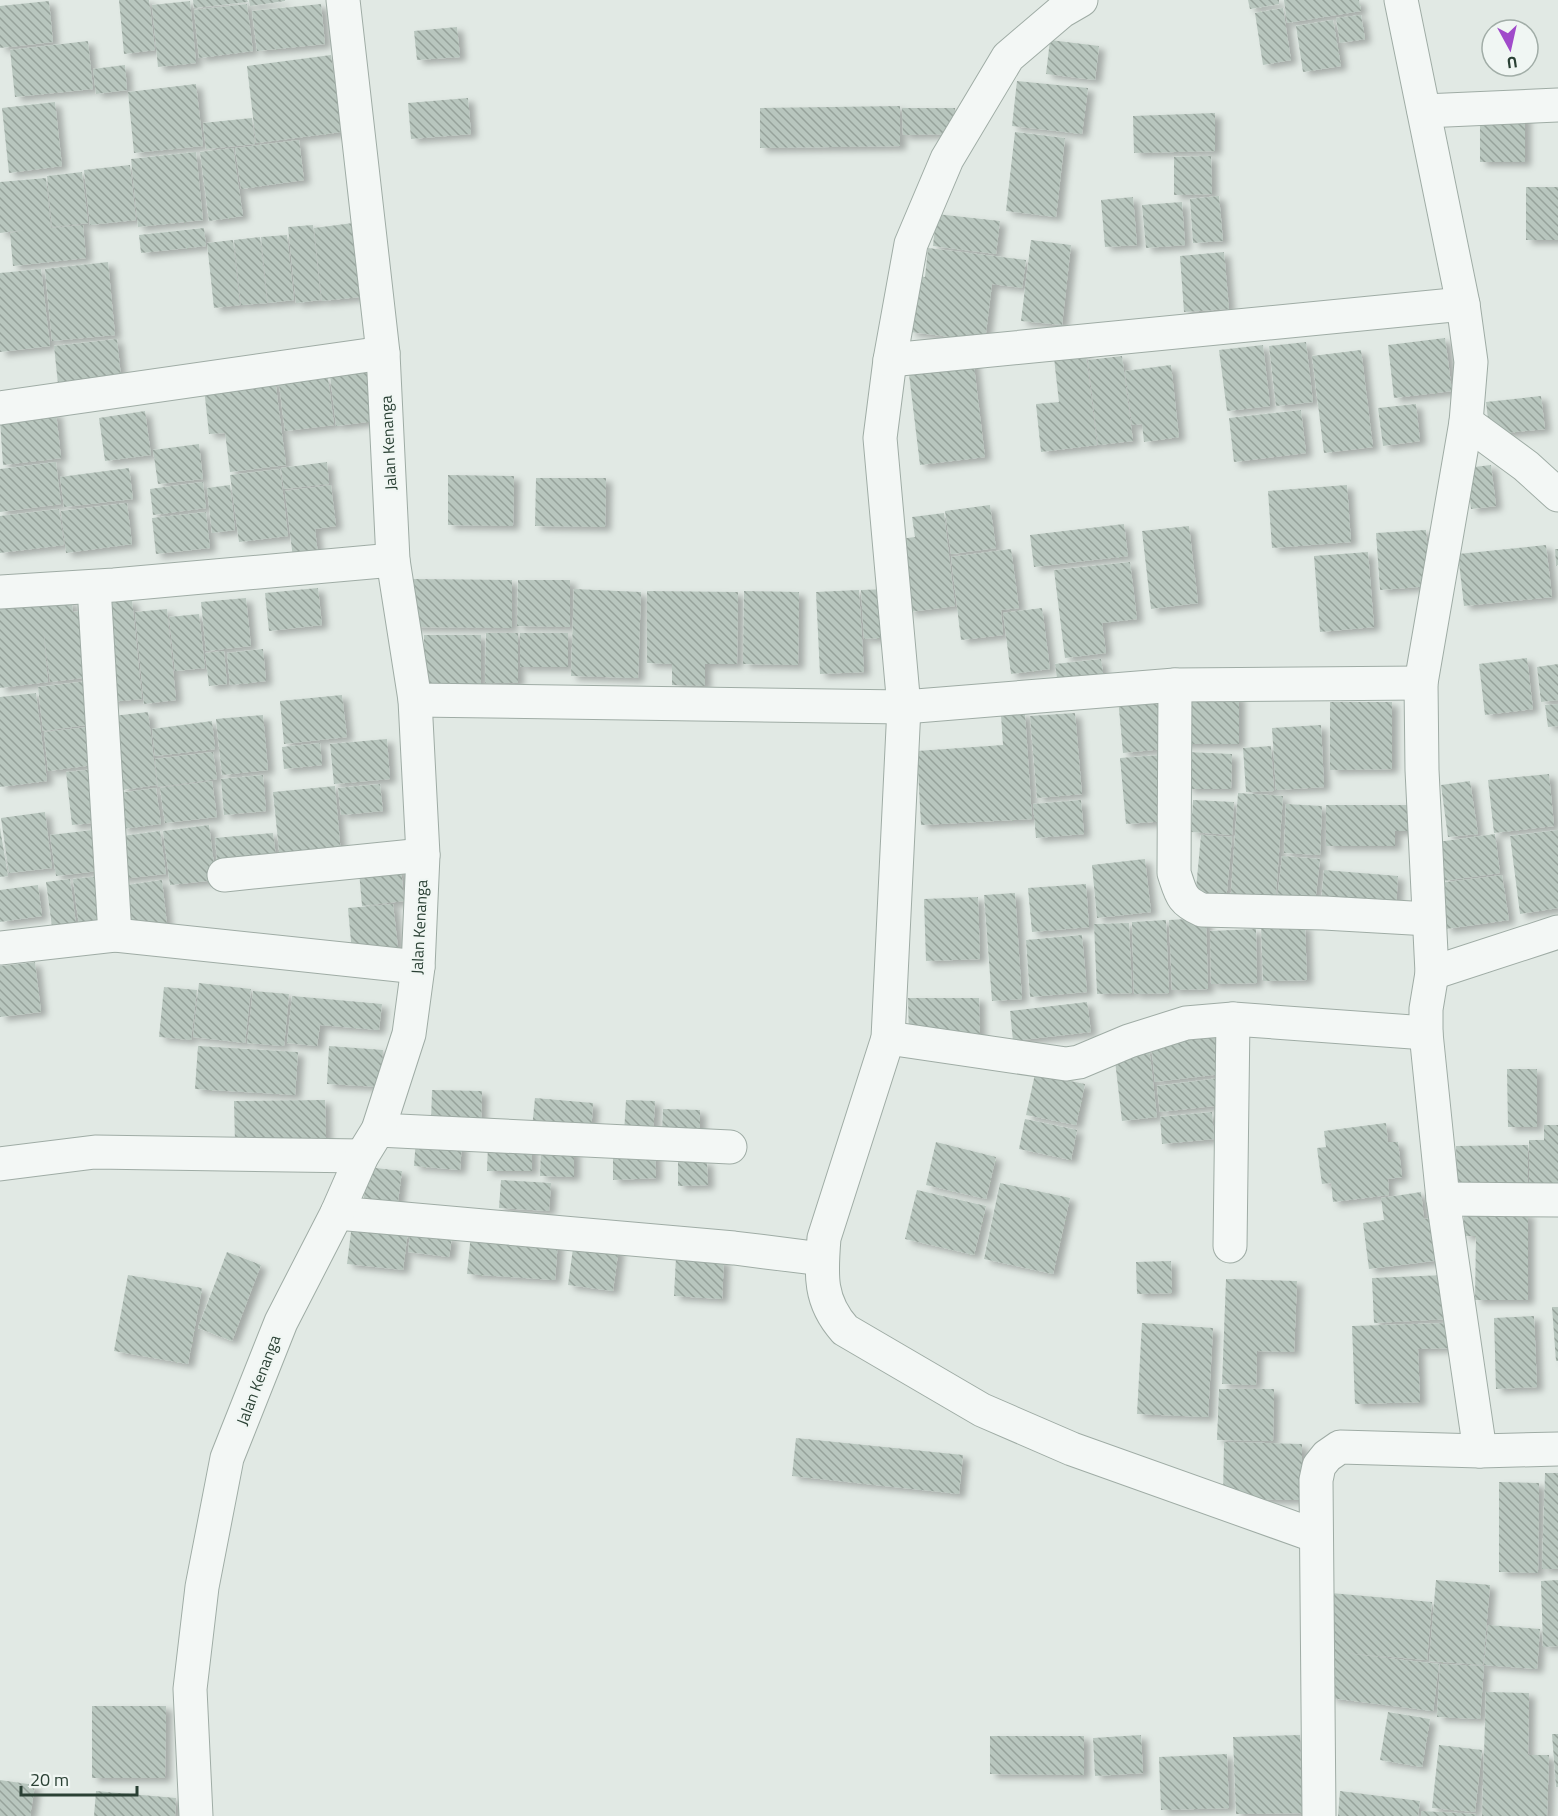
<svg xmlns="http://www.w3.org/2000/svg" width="1558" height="1816" font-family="'Titillium Web',sans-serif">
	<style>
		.building { fill: url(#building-back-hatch); filter: url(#shadow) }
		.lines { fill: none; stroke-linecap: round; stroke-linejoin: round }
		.street-casing { stroke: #9faca5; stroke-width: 35 }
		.street { stroke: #f3f7f5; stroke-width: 33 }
		.labels { text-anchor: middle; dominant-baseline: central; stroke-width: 4.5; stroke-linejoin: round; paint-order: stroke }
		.street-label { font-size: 16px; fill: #2a4034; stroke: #f0f6f3 }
	</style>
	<defs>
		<pattern id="building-back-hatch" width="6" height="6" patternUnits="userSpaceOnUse" patternTransform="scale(1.5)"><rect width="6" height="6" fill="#b8c6be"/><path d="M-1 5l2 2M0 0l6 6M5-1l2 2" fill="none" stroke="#96a29b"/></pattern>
		<filter id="shadow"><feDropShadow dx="6" dy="4" stdDeviation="3" flood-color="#0004"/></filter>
	</defs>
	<rect width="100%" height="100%" fill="#e1e9e4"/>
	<g class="building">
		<path d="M119 0H149L155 50 124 54Z"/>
		<path d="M193 0H247L248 2 194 8Z"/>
		<path d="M249 0H285V1L250 6Z"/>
		<path d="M1248 0H1279V4L1250 9Z"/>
		<path d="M1284 0H1359L1361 11 1287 23Z"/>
		<path d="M49 1 53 42 0 48V6Z"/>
		<path d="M190 1 196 63 158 67 152 5Z"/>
		<path d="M247 4 253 51 199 58 194 10Z"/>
		<path d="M321 4 325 44 257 51 252 11Z"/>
		<path d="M1283 8 1291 60 1263 65 1255 13Z"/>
		<path d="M1361 15 1365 39 1340 43 1336 18Z"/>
		<path d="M1333 20 1341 66 1303 72 1296 26Z"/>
		<path d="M457 27 460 57 417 60 414 31Z"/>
		<path d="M1050 40 1099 46 1095 80 1046 74Z"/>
		<path d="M88 41 93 89 15 97 10 50Z"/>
		<path d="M331 55 342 132 256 143 247 66Z"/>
		<path d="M125 65 127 90 96 94 93 69Z"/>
		<path d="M1017 81 1088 88 1082 134 1012 126Z"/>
		<path d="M196 84 203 146 134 153 128 92Z"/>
		<path d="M468 98 471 134 411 139 408 103Z"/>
		<path d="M55 102 62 166 9 173 2 108Z"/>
		<path d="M900 106V146L760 148V108Z"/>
		<path d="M902 108H955V134L903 135Z"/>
		<path d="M1480 110 1525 111V162H1480Z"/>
		<path d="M1215 113V151L1134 153 1133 116Z"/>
		<path d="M252 118 255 144 206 149 203 123Z"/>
		<path d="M1015 132 1065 138 1056 217 1006 211Z"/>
		<path d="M299 140 304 180 241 189 235 148Z"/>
		<path d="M233 148 243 216 209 221 200 152Z"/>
		<path d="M196 152 203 220 138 227 131 159Z"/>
		<path d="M1211 156 1212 194 1174 195V157Z"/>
		<path d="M130 165 136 220 90 225 84 170Z"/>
		<path d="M82 172 88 223 52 227 47 176Z"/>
		<path d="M46 178 51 228 83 225 86 258 13 266 10 233 24 230 0 233V182Z"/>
		<rect x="1526" y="187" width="32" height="53"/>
		<path d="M1219 196 1223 241 1193 243 1190 199Z"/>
		<path d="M1133 197 1137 245 1105 247 1101 200Z"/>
		<path d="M1182 202 1185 245 1146 248 1142 205Z"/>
		<path d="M936 214 1000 221 996 254 933 246Z"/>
		<path d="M353 223 368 296 322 301 314 228Z"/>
		<path d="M313 225 321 300 296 303 288 227Z"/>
		<path d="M204 228 206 246 141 253 139 235Z"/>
		<path d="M287 235 294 300 268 303 261 237Z"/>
		<path d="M260 237 267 303 241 305 234 240Z"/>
		<path d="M233 240 240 305 214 308 207 243Z"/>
		<path d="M1031 240 1071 245 1062 325 1021 321Z"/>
		<path d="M928 248 1026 260 1022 288 992 284 985 341 910 332 917 276 925 277Z"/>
		<path d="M1224 252 1229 309 1184 312 1180 256Z"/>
		<path d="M108 262 115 335 52 341 45 269Z"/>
		<path d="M41 269 50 346 0 352V273Z"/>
		<path d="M1445 338 1452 391 1394 398 1388 345Z"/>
		<path d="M117 339 121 377 58 384 54 346Z"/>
		<path d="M1306 342 1313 402 1276 406 1269 346Z"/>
		<path d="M1263 345 1270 406 1227 411 1219 350Z"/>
		<path d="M1361 350 1373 447 1324 453 1312 356Z"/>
		<path d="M1086 354 1097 445 1041 452 1036 404 1059 402 1054 358Z"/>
		<path d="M1122 356 1133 441 1098 445 1088 360Z"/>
		<path d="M973 358 985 457 920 465 908 366Z"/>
		<path d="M1171 365 1179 437 1144 442 1142 424 1132 425 1125 371Z"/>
		<path d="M367 371 374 421 336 426 330 375Z"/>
		<path d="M328 378 334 425 285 431 279 384Z"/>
		<path d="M275 379 286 465 230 472 225 433 209 434 204 388Z"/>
		<path d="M1541 396 1545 429 1496 434 1489 427 1486 402Z"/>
		<path d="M1416 404 1420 441 1383 446 1378 408Z"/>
		<path d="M1301 410 1306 453 1234 462 1229 418Z"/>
		<path d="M145 411 151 455 105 461 99 418Z"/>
		<path d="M56 412 61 458 3 465 0 420Z"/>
		<path d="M199 444 203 479 158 484 153 450Z"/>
		<path d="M56 462 61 504 0 512V469Z"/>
		<path d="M327 462 329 484 284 489 281 468Z"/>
		<path d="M1491 465 1496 506 1471 509 1466 468Z"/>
		<path d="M129 468 133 499 64 507 60 477Z"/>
		<path d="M280 469 288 536 239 542 230 475Z"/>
		<path d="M448 475 514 476 513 526 448 525Z"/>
		<path d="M536 478H606L605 527 535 526Z"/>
		<path d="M203 482 206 508 153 515 150 489Z"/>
		<path d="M230 485 235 530 212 533 207 488Z"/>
		<path d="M331 485 336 526 315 529 319 563 294 567 285 491Z"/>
		<path d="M1347 485 1351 542 1272 548 1268 491Z"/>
		<path d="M127 503 132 544 66 553 61 511Z"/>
		<path d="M990 505 996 548 951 554 945 511Z"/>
		<path d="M59 509 64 545 0 553V516Z"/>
		<path d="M206 512 210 548 156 554 152 518Z"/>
		<path d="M944 513 955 606 909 612 900 539 915 537 912 517Z"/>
		<path d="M1124 524 1128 556 1034 567 1030 535Z"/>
		<path d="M1189 526 1198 603 1151 609 1142 531Z"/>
		<path d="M1426 530 1431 586 1380 590 1376 533Z"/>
		<path d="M1546 545 1552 597 1464 606 1458 554Z"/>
		<path d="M1011 549 1019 608 1001 610 1003 635 961 640 951 557Z"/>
		<path d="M1555 549H1558V565L1556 566Z"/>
		<path d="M1368 552 1374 627 1320 632 1314 556Z"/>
		<path d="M1130 562 1137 619 1102 623 1106 653 1065 658 1054 570Z"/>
		<path d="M412 579 512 580V628L411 627Z"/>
		<path d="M518 580H570V627L517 626Z"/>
		<path d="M318 588 322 625 269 631 265 593Z"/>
		<path d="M574 589 641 592 638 678 571 676Z"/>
		<path d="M888 589 891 637 864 639 861 590Z"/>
		<path d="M859 590 864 672 820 674 816 592Z"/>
		<path d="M647 591 738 592 737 664H705V686L672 685V664L647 663Z"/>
		<path d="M744 591 799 592 798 665 743 664Z"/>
		<path d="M246 598 251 646 206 651 201 602Z"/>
		<path d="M132 600 142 699 109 702 99 603Z"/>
		<path d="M72 601 73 612 90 610 98 676 50 682 43 627 48 682 0 688V608Z"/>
		<path d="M1042 608 1050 669 1011 674 1003 613Z"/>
		<path d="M167 609 176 700 144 704 135 612Z"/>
		<path d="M199 614 205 668 175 671 169 617Z"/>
		<path d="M486 633H518V683H485Z"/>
		<rect x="520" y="633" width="48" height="34"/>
		<path d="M424 635H481V685L424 684Z"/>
		<path d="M263 649 266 681 230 685 227 653Z"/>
		<path d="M224 651 227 684 209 686 205 653Z"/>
		<path d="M1527 658 1533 709 1485 715 1479 664Z"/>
		<path d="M1101 659 1104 680 1058 685 1055 664Z"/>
		<path d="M1558 664V700L1541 702 1537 667Z"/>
		<path d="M89 681 94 724 43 731 38 687Z"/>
		<path d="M36 693 47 781 0 787V697Z"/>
		<path d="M342 695 347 737 284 744 280 701Z"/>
		<path d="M1159 695 1163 749 1123 753 1118 698Z"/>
		<rect x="1180" y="695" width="59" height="49"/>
		<path d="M1330 702H1392V769L1330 770Z"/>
		<path d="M1558 704V726L1548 727 1545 705Z"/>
		<path d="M148 712 157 785 122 790 113 716Z"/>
		<path d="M1025 713 1032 819 921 825 917 751 1003 745 1001 715Z"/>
		<path d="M1075 713 1082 794 1037 798 1030 716Z"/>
		<path d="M263 715 268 770 222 775 216 719Z"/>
		<path d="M212 721 215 749 155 756 152 729Z"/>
		<path d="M1321 725 1324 787 1276 790 1272 728Z"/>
		<path d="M96 726 101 764 48 771 44 732Z"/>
		<path d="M387 739 390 779 334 784 330 744Z"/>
		<path d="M320 743 322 765 284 769 282 747Z"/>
		<path d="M1271 746 1274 791 1246 792 1243 748Z"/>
		<path d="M213 752 217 779 158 787 155 759Z"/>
		<path d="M1187 752 1232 754 1231 789H1187Z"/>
		<path d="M1161 755 1167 821 1126 824 1120 758Z"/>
		<path d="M96 769 103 822 72 825 66 772Z"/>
		<path d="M1549 774 1554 826 1494 833 1488 780Z"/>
		<path d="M263 775 266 811 224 815 221 779Z"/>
		<path d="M212 781 217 817 165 823 160 788Z"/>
		<path d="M1470 781 1478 834 1448 837 1441 785Z"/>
		<path d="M380 784 383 811 341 815 338 788Z"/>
		<path d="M335 786 341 854 280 860 273 792Z"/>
		<path d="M156 788 161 824 122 829 118 793Z"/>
		<path d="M1238 793 1283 796 1275 909 1230 906Z"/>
		<path d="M1081 800 1084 834 1036 838 1033 804Z"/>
		<path d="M1193 800 1234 802 1232 835 1191 832Z"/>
		<path d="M1286 804 1322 806 1320 855 1284 853Z"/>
		<path d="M1326 805H1413V831H1395V846H1326Z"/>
		<path d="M45 812 52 868 9 873 1 818Z"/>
		<path d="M209 825 216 880 170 885 163 831Z"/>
		<path d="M0 828 8 876 0 877Z"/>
		<path d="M101 829 106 870 56 876 50 835Z"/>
		<path d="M1558 830V908L1520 914 1510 836Z"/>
		<path d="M160 831 166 874 120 879 115 837Z"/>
		<path d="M273 833 276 856 217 861 215 838Z"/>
		<path d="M1495 834 1500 873 1443 881 1438 842Z"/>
		<path d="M1201 835 1232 837 1226 902 1195 900Z"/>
		<path d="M1282 856 1320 859 1315 903 1277 900Z"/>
		<path d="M1145 859 1151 912 1097 918 1092 865Z"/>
		<path d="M401 867 404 901 362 906 359 871Z"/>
		<path d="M1324 870 1398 876 1396 908 1321 903Z"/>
		<path d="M1502 875 1509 920 1446 929 1439 883Z"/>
		<path d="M101 876 107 922 79 926 73 879Z"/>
		<path d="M70 879 76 924 52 927 46 882Z"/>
		<path d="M162 880 167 925 125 930 120 886Z"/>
		<path d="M1086 884 1089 927 1032 932 1028 888Z"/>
		<path d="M38 885 42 916 0 922V890Z"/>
		<path d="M1015 893 1022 999 992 1001 984 895Z"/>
		<path d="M978 897 980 959 926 961 924 899Z"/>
		<path d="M393 904 398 948 352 953 348 908Z"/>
		<path d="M1206 918 1208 989 1172 990 1169 920Z"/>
		<path d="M1166 920 1169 993 1134 994 1132 922Z"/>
		<path d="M1129 923 1132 993 1097 994 1094 924Z"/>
		<path d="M1305 925 1307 980 1263 981 1261 926Z"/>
		<path d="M1256 929 1257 983 1211 984 1210 931Z"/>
		<path d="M1082 935 1087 992 1030 997 1026 940Z"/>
		<path d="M35 962 41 1012 0 1017V966Z"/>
		<path d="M199 983 251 989 245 1043 193 1037Z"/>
		<path d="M164 987 197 990 191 1040 159 1037Z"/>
		<path d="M253 991 289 994 284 1046 247 1043Z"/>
		<path d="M292 996 382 1004 379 1030 320 1025 317 1046 287 1043Z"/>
		<path d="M908 998H979L980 1037H909Z"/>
		<path d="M1087 1002 1091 1032 1013 1041 1010 1011Z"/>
		<path d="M1216 1032 1222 1074 1155 1082 1151 1040Z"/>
		<path d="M198 1046 298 1052 295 1095 195 1089Z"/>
		<path d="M329 1046 383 1050 381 1087 327 1084Z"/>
		<path d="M1149 1047 1157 1117 1122 1121 1114 1052Z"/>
		<path d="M1507 1069H1537V1127H1508Z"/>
		<path d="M1035 1074 1085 1084 1076 1125 1026 1115Z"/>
		<path d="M1219 1078 1223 1105 1160 1112 1157 1086Z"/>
		<path d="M432 1090 482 1091 481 1123 431 1122Z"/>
		<path d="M535 1098 593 1103 591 1134 532 1129Z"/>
		<path d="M325 1100 326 1141 235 1142 234 1101Z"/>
		<path d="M626 1100 655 1101 653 1136 624 1134Z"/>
		<path d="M663 1109 700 1110V1133L662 1132Z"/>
		<path d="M1212 1112 1214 1139 1162 1144 1160 1117Z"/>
		<path d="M1025 1119 1077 1130 1071 1160 1019 1149Z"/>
		<path d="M1386 1123 1388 1142H1398L1402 1177 1388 1179 1389 1195 1333 1202 1331 1183 1322 1184 1317 1148 1326 1147 1324 1131Z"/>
		<path d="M1544 1125H1558V1193L1529 1194V1140H1544Z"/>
		<path d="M416 1139 462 1143 460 1170 414 1166Z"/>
		<path d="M936 1142 996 1157 986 1199 926 1185Z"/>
		<path d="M488 1144 532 1145V1171H487Z"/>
		<path d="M1528 1145V1187L1457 1188 1456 1146Z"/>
		<path d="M655 1147 656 1178 613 1180V1149Z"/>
		<path d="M541 1148 574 1149V1177L540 1176Z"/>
		<path d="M707 1161 708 1185 678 1186V1162Z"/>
		<path d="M367 1167 402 1171 397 1209 363 1205Z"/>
		<path d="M501 1180 551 1183 549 1211 499 1208Z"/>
		<path d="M1000 1183 1070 1198 1053 1274 984 1259Z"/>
		<path d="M917 1190 986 1206 974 1255 905 1239Z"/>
		<path d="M1421 1192 1424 1219 1436 1217 1442 1260 1369 1269 1363 1223 1384 1220 1381 1198Z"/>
		<path d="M1464 1213H1528V1300H1475L1476 1236H1464Z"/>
		<path d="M352 1224 408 1231 403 1270 347 1264Z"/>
		<path d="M410 1232 452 1237 449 1257 408 1252Z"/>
		<path d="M471 1234 558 1241 555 1280 467 1274Z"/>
		<path d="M574 1241 619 1247 613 1291 568 1285Z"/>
		<path d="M227 1252 261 1265 232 1341 198 1328Z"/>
		<path d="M676 1257 724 1260 722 1299 674 1296Z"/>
		<path d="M1171 1261 1172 1293 1137 1294 1136 1262Z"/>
		<path d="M128 1275 202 1288 188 1364 114 1351Z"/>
		<path d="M1445 1275 1447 1319 1374 1323 1372 1278Z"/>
		<path d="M1226 1279 1297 1281 1294 1352 1257 1351 1256 1385 1222 1384Z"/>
		<path d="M1552 1307H1558V1361H1556Z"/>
		<path d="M1534 1316 1537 1387 1496 1389 1494 1318Z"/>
		<path d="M1142 1323 1213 1328 1208 1417 1137 1414Z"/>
		<path d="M1450 1323 1451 1348 1418 1349 1420 1402 1355 1404 1352 1326Z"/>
		<path d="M1219 1389H1274L1273 1441 1217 1440Z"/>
		<path d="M796 1438 963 1455 959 1494 792 1476Z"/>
		<path d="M1224 1442 1302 1444V1500L1223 1499Z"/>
		<path d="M1545 1473H1558V1569H1542Z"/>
		<path d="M1499 1482 1539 1483 1538 1573 1499 1572Z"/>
		<path d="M1436 1580 1490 1585 1483 1665 1429 1661Z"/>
		<path d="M1558 1580V1646L1543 1647 1541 1581Z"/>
		<path d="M1331 1593 1432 1602 1427 1660 1343 1653 1439 1664 1433 1711 1330 1698 1335 1651 1326 1650Z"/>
		<path d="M1488 1625 1540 1629 1537 1669 1484 1665Z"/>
		<path d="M1440 1664 1484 1666 1480 1719 1437 1717Z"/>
		<path d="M1486 1692 1529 1693 1528 1755H1549L1547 1816H1482Z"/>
		<path d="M92 1706H166L165 1778H92Z"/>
		<path d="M1388 1712 1430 1719 1422 1767 1380 1760Z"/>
		<path d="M1552 1734H1558V1787H1556Z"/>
		<path d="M1141 1735 1143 1773 1095 1776 1093 1738Z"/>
		<path d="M1300 1735 1302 1813 1236 1814 1233 1737Z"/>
		<path d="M990 1736H1084V1775L990 1774Z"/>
		<path d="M1439 1745 1482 1750 1475 1812 1432 1808Z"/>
		<path d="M1227 1754 1229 1808 1161 1810 1159 1757Z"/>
		<path d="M0 1780 35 1785 30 1816H0Z"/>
		<path d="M96 1791 176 1798 175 1816H94Z"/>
		<path d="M1340 1791 1420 1801 1418 1816H1338Z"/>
		<path d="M1421 1811 1476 1814V1816H1421Z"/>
	</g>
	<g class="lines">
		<g class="street-casing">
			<g id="street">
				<path d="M1081 0 1062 11 1008 57 947 159 911 244 890 360 880 438 904 707 888 1038 824 1238C821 1275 819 1301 845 1330L982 1410 1072 1449 1316 1536"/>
				<path d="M1401 0 1463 304 1471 362 1466 422 1421 683 1422 770 1432 973 1426 1009V1033L1443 1199 1480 1451"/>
				<path d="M1424 111 1558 105"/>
				<path d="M890 360 1463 304"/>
				<path d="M0 408 383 353"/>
				<path d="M1466 422 1526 466 1558 495"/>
				<path d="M94 587 115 935"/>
				<path d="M0 592 114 585 393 560"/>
				<path d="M1175 685 1174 873C1181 894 1181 901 1202 910L1324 913 1429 919"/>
				<path d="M415 700 904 707 1175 685 1421 683"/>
				<path d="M224 875 423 855"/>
				<path d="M0 948 115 935 418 967"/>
				<path d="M1432 973 1558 932"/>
				<path d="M888 1038 1066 1064 1079 1062 1129 1041 1186 1023 1233 1019 1426 1033"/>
				<path d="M378 1130 730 1147"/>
				<path d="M0 1164 95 1152 362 1156"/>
				<path d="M1443 1199 1558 1200"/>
				<path d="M337 1213 734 1248 822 1259"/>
				<path d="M1230 1246 1233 1019"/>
				<path d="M196 1816 190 1689 202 1587 227 1458 281 1322 337 1213 362 1156 378 1130 409 1034 418 967 423 855 415 700 393 560 383 353 343 0"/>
				<path d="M1319 1816 1316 1480 1319 1466 1327 1456 1340 1447 1480 1451 1558 1449"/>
			</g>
		</g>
		<use href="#street" class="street"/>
	</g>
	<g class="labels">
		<g class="street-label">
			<text transform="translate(388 443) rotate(-93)">Jalan Kenanga</text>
			<text transform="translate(419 927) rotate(-87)">Jalan Kenanga</text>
			<text transform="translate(258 1380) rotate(-69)">Jalan Kenanga</text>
		</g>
	</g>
	<g transform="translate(1510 48) rotate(172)"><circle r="28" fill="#f0f6f3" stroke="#a1ada7" stroke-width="1.5"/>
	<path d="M0-4.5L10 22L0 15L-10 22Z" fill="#a04aca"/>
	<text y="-9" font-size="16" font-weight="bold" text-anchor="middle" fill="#2a4034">U</text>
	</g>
	<path d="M21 1786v9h116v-9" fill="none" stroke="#2a4034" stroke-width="3"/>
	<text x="30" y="1786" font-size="18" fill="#2a4034" stroke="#f0f6f3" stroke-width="4.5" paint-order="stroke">20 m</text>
</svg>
